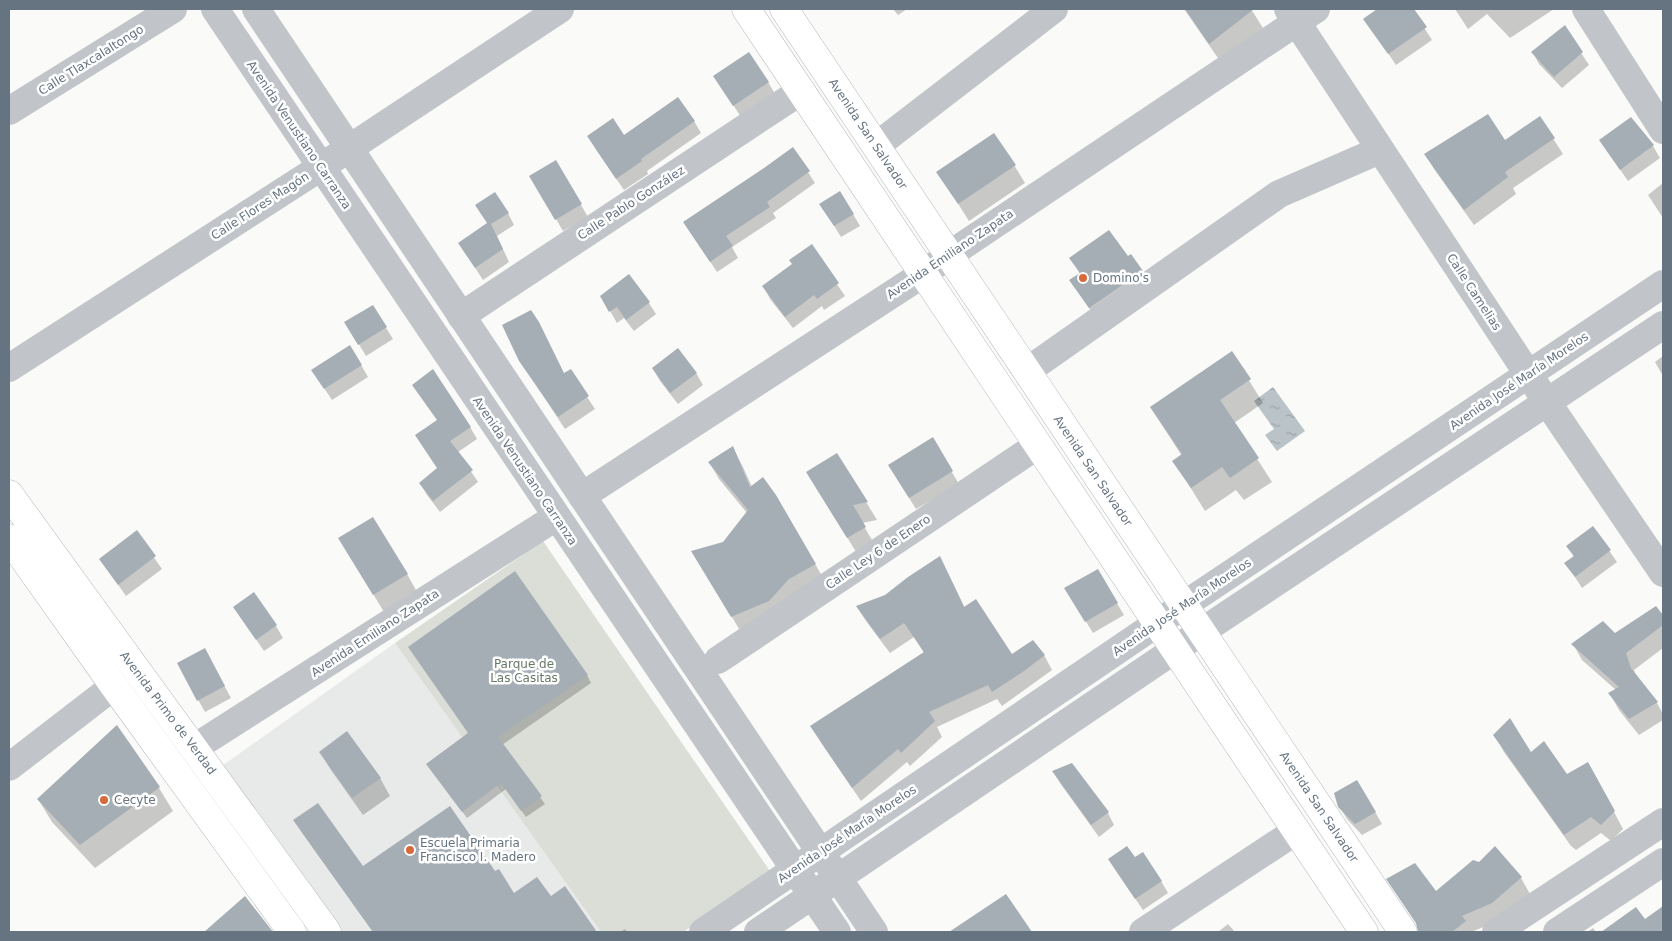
<svg xmlns="http://www.w3.org/2000/svg" width="1672" height="941" font-family="'DejaVu Sans',sans-serif">
	<style>
		.built { fill: #e8e9e9 }
		.park { fill: #daded7 }
		.water { fill: url(#water-ripples) }
		.shadow { fill: #0003 }
		.building { fill: #a6aeb5 }
		.lines { fill: none; stroke-linecap: round; stroke-linejoin: round }
		.major-casing { stroke: #b5b9be; stroke-width: 29 }
		.minor { stroke: #c1c5c9; stroke-width: 28 }
		.major { stroke: #fff; stroke-width: 28 }
		.poi-dot { fill: #d7693b; stroke: #fff; stroke-width: 2 }
		.labels { text-anchor: middle; dominant-baseline: central; stroke-width: 5; stroke-linejoin: round; paint-order: stroke }
		.street-label { font-size: 12px; fill: #667481; stroke: #fff }
		.poi-label { font-size: 12px; fill: #667481; stroke: #fff; text-anchor: start }
		.park-label { font-size: 12px; fill: #677966; stroke: #fff }
	</style>
	<defs>
		<pattern id="water-ripples" width="26" height="14" patternUnits="userSpaceOnUse" patternTransform="scale(1.25)"><rect width="26" height="14" fill="#bac3c8"/><path d="M2 4q2-2 4 0t4 0M15 11q2-2 4 0t4 0" fill="none" stroke="#9ba3a8"/></pattern>
	</defs>
	<rect width="100%" height="100%" fill="#fafaf8"/>
	<path class="built" d="M395 643 601 932H337L219 768Z"/>
	<path class="park" d="M543 541 772 874 683 932H601L395 643Z"/>
	<path class="water" d="M1273 387 1305 431 1277 451 1265 435 1274 429 1254 401Z"/>
	<g class="shadow">
		<path d="M893 9H907L898 15Z"/>
		<path d="M1184 9H1251L1263 28 1220 61Z"/>
		<path d="M1379 9H1412L1432 40 1396 65 1365 19Z"/>
		<path d="M1455 9H1554L1510 38 1487 14 1468 29Z"/>
		<path d="M1564 27 1589 65 1562 88 1539 64 1533 53Z"/>
		<path d="M768 82 775 94 741 117 722 88Z"/>
		<path d="M1540 118 1563 154 1513 188 1516 194 1474 225 1434 169 1425 154 1505 142Z"/>
		<path d="M1630 119 1653 146 1660 158 1628 181 1608 152Z"/>
		<path d="M694 121 701 133 647 171 648 174 624 190 595 148 624 136Z"/>
		<path d="M793 149 815 183 773 213 776 218 732 247 738 258 717 272 691 233Z"/>
		<path d="M556 162 588 217 563 231 531 176Z"/>
		<path d="M1014 165 1025 183 969 221 938 172Z"/>
		<path d="M1663 183V218L1648 195Z"/>
		<path d="M508 213 514 225 497 236 509 262 483 280 459 243Z"/>
		<path d="M853 214 860 226 841 237 828 216Z"/>
		<path d="M811 246 845 296 824 310 822 306 793 328 770 299 764 287 793 264Z"/>
		<path d="M1071 258H1128L1142 271 1152 289 1100 325 1071 280 1080 274Z"/>
		<path d="M602 297 649 303 656 314 634 331 624 318 617 323Z"/>
		<path d="M373 307 393 339 366 356 346 323Z"/>
		<path d="M1232 353 1263 403 1234 423 1272 482 1244 500 1236 490 1205 511 1174 461 1182 456 1151 408Z"/>
		<path d="M1663 356V376L1655 362Z"/>
		<path d="M361 365 368 377 332 400 320 382Z"/>
		<path d="M653 369 696 373 703 385 678 404 660 381Z"/>
		<path d="M570 371 595 409 565 429 528 373 564 375Z"/>
		<path d="M414 385 470 427 477 439 458 452 478 482 440 512 427 495 420 483 438 469 416 436 438 421Z"/>
		<path d="M932 439 959 484 916 509 896 477Z"/>
		<path d="M733 448 742 465 752 487 815 564 825 581 742 634 703 568 724 543 747 513 719 479 709 462Z"/>
		<path d="M837 454 877 520 862 523 875 545 858 555 818 490Z"/>
		<path d="M1593 527 1617 562 1582 588 1566 563 1574 557 1568 546Z"/>
		<path d="M136 532 162 569 126 596 100 559Z"/>
		<path d="M350 556 407 574 417 592 384 612Z"/>
		<path d="M1097 570 1124 615 1093 633 1066 589Z"/>
		<path d="M948 573 965 608 1012 655H1044L1052 670 1002 706 997 699 937 727 942 737 910 766 907 762 861 801 820 741 924 653 914 637 890 653 866 621 857 607Z"/>
		<path d="M234 607 276 626 283 638 264 651Z"/>
		<path d="M1656 608 1663 617V648L1634 670 1637 678 1657 703 1663 714V720L1639 735 1619 710 1610 694 1616 690 1582 660 1573 644 1615 635Z"/>
		<path d="M211 661 231 698 205 712 178 664Z"/>
		<path d="M587 675 591 683 502 745 545 804 526 817 506 789 467 818 432 771Z"/>
		<path d="M116 726 159 788 173 811 95 868 52 822 38 799Z"/>
		<path d="M1495 735 1531 754 1566 775 1597 780 1623 829 1611 841 1601 833 1576 850 1571 846 1504 752Z"/>
		<path d="M320 752 380 778 390 796 363 815 331 770Z"/>
		<path d="M1072 765 1108 813 1114 825 1099 837 1060 783 1054 772Z"/>
		<path d="M1357 781 1382 824 1362 835 1347 819 1339 806Z"/>
		<path d="M295 821 362 867 494 873 514 894 550 898 564 888 595 932H558L555 928 549 932H373L303 834Z"/>
		<path d="M1109 860 1161 881 1168 893 1143 910Z"/>
		<path d="M1521 878 1530 894 1501 920 1471 932H1419V928L1388 879 1436 893Z"/>
		<path d="M1006 895 1030 932H951Z"/>
		<path d="M245 898 271 932H206Z"/>
		<path d="M1663 908V932H1603L1636 909 1645 921Z"/>
		<path d="M1228 924 1235 932H1218Z"/>
		<path d="M1593 928 1596 932H1587Z"/>
		<path d="M625 929 627 932H620Z"/>
	</g>
	<g class="building">
		<path d="M1185 9H1254L1209 44Z"/>
		<path d="M1377 9H1414L1427 27 1388 54 1363 19Z"/>
		<path d="M1565 25 1583 52 1554 77 1531 52Z"/>
		<path d="M749 52 769 82 733 106 713 76Z"/>
		<path d="M678 97 695 121 641 159 642 161 616 179 587 136 613 118 624 135Z"/>
		<path d="M1488 114 1505 140 1540 116 1555 138 1505 172 1508 177 1464 210 1424 154Z"/>
		<path d="M1631 117 1654 145 1620 170 1599 140Z"/>
		<path d="M994 133 1016 165 958 204 936 172Z"/>
		<path d="M793 147 810 171 767 202 770 207 726 236 733 246 710 262 683 222 764 168Z"/>
		<path d="M556 160 582 204 555 220 529 176Z"/>
		<path d="M840 191 854 214 834 226 819 204Z"/>
		<path d="M495 192 509 213 491 224 503 249 475 268 458 243 487 223 475 205Z"/>
		<path d="M1109 230 1128 256 1131 254 1143 271 1089 308 1069 280 1080 273 1069 258Z"/>
		<path d="M812 244 839 283 817 299 814 295 785 317 762 286 792 264 789 260Z"/>
		<path d="M629 274 650 302 626 320 617 307 609 312 600 296Z"/>
		<path d="M373 305 387 327 358 345 344 322Z"/>
		<path d="M531 310 539 322 564 373 571 369 589 396 558 417 519 361 502 325Z"/>
		<path d="M350 345 362 365 324 389 311 370Z"/>
		<path d="M678 348 697 373 670 393 652 368Z"/>
		<path d="M1232 351 1251 379 1220 400 1259 458 1230 478 1222 467 1191 488 1172 461 1182 454 1150 407Z"/>
		<path d="M433 369 471 427 450 441 473 470 433 501 419 483 437 468 415 435 437 420 412 385Z"/>
		<path d="M933 437 953 471 909 498 888 465Z"/>
		<path d="M733 446 750 487 763 477 776 495 816 564 789 579 769 601 731 617 691 551 723 542 748 510 708 462Z"/>
		<path d="M837 453 868 502 853 505 866 527 847 538 806 472Z"/>
		<path d="M373 517 408 574 373 595 338 538Z"/>
		<path d="M1593 526 1611 550 1575 577 1564 563 1574 556 1566 546Z"/>
		<path d="M137 530 156 556 118 585 99 559Z"/>
		<path d="M940 556 964 607 976 599 1012 654 1033 640 1045 655 1024 671 992 692 988 685 929 712 935 721 901 753 898 749 852 788 810 726 924 652 904 623 880 639 856 606 885 595 908 577Z"/>
		<path d="M1098 569 1118 603 1085 622 1064 588Z"/>
		<path d="M515 571 588 675 498 737 542 796 521 811 501 783 462 812 426 764 468 733 408 647Z"/>
		<path d="M254 592 277 625 256 640 233 607Z"/>
		<path d="M1656 606 1663 615V625L1626 653 1631 668 1658 702 1629 719 1608 693 1619 687 1571 644 1603 621 1615 633Z"/>
		<path d="M205 648 225 686 197 701 177 663Z"/>
		<path d="M1510 718 1531 752 1544 741 1567 774 1588 762 1615 811 1601 825 1591 817 1564 835 1493 735Z"/>
		<path d="M117 725 160 787 80 845 37 799Z"/>
		<path d="M347 731 381 778 352 798 319 752Z"/>
		<path d="M1072 763 1109 812 1091 825 1052 771Z"/>
		<path d="M1357 780 1376 812 1355 824 1338 807 1334 793Z"/>
		<path d="M318 803 363 866 450 806 495 871 499 869 514 893 537 877 551 896 565 886 597 932H373L293 820Z"/>
		<path d="M1127 846 1135 857 1143 852 1162 881 1135 899 1108 859Z"/>
		<path d="M1495 846 1522 877 1492 903 1462 916 1466 921 1452 932H1418L1416 923 1386 879 1415 863 1436 891 1473 860 1479 862Z"/>
		<path d="M1006 894 1032 932H949Z"/>
		<path d="M245 896 273 932H204Z"/>
		<path d="M1663 906V932H1601L1636 907 1645 919Z"/>
	</g>
	<g class="lines">
		<g class="major-casing">
			<g id="major">
				<path d="M746 9 1364 932"/>
				<path d="M784 9 1403 932"/>
				<path d="M9 494 327 932"/>
				<path d="M9 538 114 686 292 932"/>
			</g>
		</g>
		<g class="minor">
			<path d="M215 9 837 932"/>
			<path d="M256 9 874 932"/>
			<path d="M1288 9 1528 374 1663 573"/>
			<path d="M1586 9 1663 130"/>
			<path d="M9 111 173 9"/>
			<path d="M876 146 1054 9"/>
			<path d="M461 316 801 91"/>
			<path d="M9 368 321 167 560 9"/>
			<path d="M1027 371 1279 194 1380 150"/>
			<path d="M582 496 923 274 949 255 1316 9"/>
			<path d="M718 660 1038 445"/>
			<path d="M194 748 556 517"/>
			<path d="M9 767 114 686 134 673"/>
			<path d="M703 932 1184 605 1663 284"/>
			<path d="M758 932 1201 632 1663 325"/>
			<path d="M1143 932 1296 831"/>
			<path d="M1496 932 1663 822"/>
			<path d="M1557 932 1663 862"/>
		</g>
		<use href="#major" class="major"/>
	</g>
	<g class="poi-dot">
		<circle cx="1083" cy="278" r="5"/>
		<circle cx="104" cy="800" r="5"/>
		<circle cx="410" cy="850" r="5"/>
	</g>
	<g class="labels">
		<g class="street-label">
			<text transform="translate(91 60) rotate(-32)">Calle Tlaxcalaltongo</text>
			<text transform="translate(868 134) rotate(56)">Avenida San Salvador</text>
			<text transform="translate(299 135) rotate(56)">Avenida Venustiano Carranza</text>
			<text transform="translate(631 203) rotate(-33)">Calle Pablo González</text>
			<text transform="translate(260 206) rotate(-33)">Calle Flores Magón</text>
			<text transform="translate(950 254) rotate(-34)">Avenida Emiliano Zapata</text>
			<text transform="translate(1474 292) rotate(57)">Calle Camelias</text>
			<text transform="translate(1519 381) rotate(-34)">Avenida José María Morelos</text>
			<text transform="translate(525 471) rotate(56)">Avenida Venustiano Carranza</text>
			<text transform="translate(1093 471) rotate(56)">Avenida San Salvador</text>
			<text transform="translate(878 552) rotate(-34)">Calle Ley 6 de Enero</text>
			<text transform="translate(1182 607) rotate(-34)">Avenida José María Morelos</text>
			<text transform="translate(375 633) rotate(-33)">Avenida Emiliano Zapata</text>
			<text transform="translate(168 713) rotate(53)">Avenida Primo de Verdad</text>
			<text transform="translate(1319 807) rotate(56)">Avenida San Salvador</text>
			<text transform="translate(847 834) rotate(-34)">Avenida José María Morelos</text>
		</g>
		<g class="poi-label">
			<text x="1093" y="278">Domino's</text>
			<text x="114" y="800">Cecyte</text>
			<text x="420" y="843">Escuela Primaria<tspan x="420" dy="14">Francisco I. Madero</tspan></text>
		</g>
		<g class="park-label">
			<text x="524" y="664">Parque de<tspan x="524" dy="14">Las Casitas</tspan></text>
		</g>
	</g>
	<rect width="1672" height="941" fill="none" stroke="#667481" stroke-width="20"/>
</svg>
